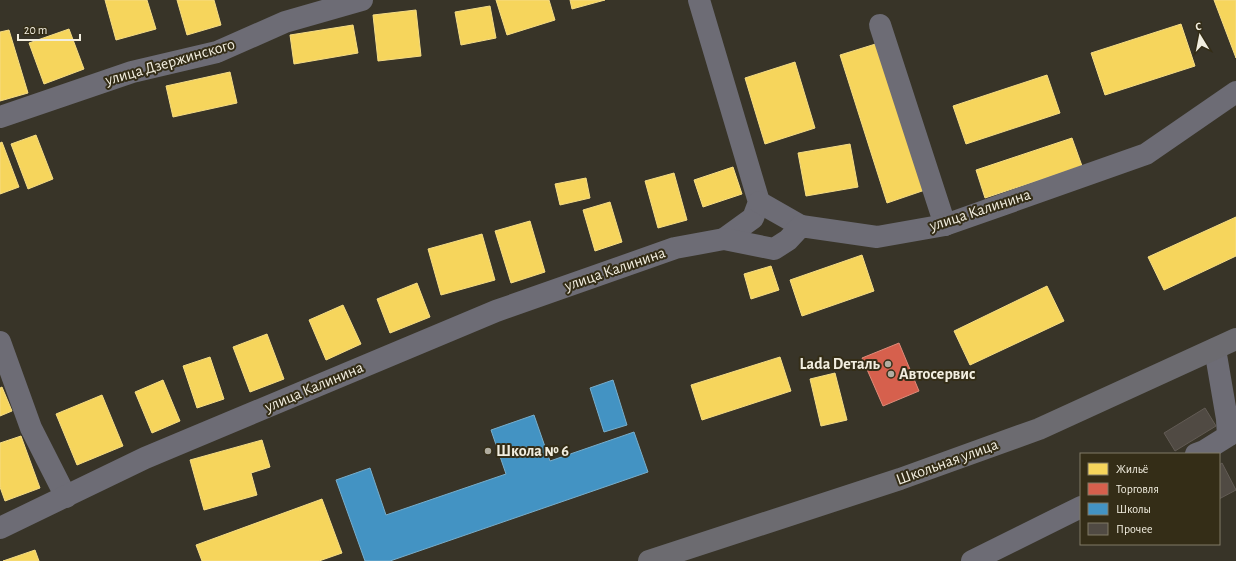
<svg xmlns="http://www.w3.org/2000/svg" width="1236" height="561" font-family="'Alegreya Sans',sans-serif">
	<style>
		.homes { fill: #f6d55c; stroke: #f5dc84 }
		.shops { fill: #d6604d; stroke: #de8b79 }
		.schools { fill: #4393c3; stroke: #78aecc }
		.building { fill: #504a43; stroke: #625b54 }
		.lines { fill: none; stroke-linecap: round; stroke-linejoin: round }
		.minor { stroke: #6d6c75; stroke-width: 22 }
		.major { stroke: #6c6b70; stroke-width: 22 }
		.poi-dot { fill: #b1ada0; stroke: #342d17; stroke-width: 1.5 }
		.labels { text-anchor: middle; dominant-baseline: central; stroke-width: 4; stroke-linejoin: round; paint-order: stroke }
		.street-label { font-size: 16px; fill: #f2eee0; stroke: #342d17 }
		.poi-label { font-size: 16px; font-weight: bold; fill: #f2eee0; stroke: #342d17; text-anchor: start }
	</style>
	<rect width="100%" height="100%" fill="#383428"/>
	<g class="homes">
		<path d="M105 0H147L156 29 116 40Z"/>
		<path d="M177 0H214L221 25 187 35Z"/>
		<path d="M496 0H549L555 20 507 35Z"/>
		<path d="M570 0H605L572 9Z"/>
		<path d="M1214 0H1236V58Z"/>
		<path d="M490 6 496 38 461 45 455 12Z"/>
		<path d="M416 10 421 56 378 61 373 15Z"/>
		<path d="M1181 24 1195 66 1105 95 1091 53Z"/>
		<path d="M353 25 358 53 294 64 290 35Z"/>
		<path d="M69 29 84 69 44 84 29 43Z"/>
		<path d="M9 30 28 93 0 101V32Z"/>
		<path d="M882 42 928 189 887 203 840 55Z"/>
		<path d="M795 62 815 128 765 144 745 78Z"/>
		<path d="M230 72 237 103 173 117 166 86Z"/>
		<path d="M1047 75 1060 113 966 144 953 106Z"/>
		<path d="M36 135 53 179 28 189 11 144Z"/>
		<path d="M1072 138 1082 166 985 198 976 170Z"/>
		<path d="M2 142 19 187 0 194V143Z"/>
		<path d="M850 144 858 187 806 196 798 153Z"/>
		<path d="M733 167 742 194 703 207 694 180Z"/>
		<path d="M674 173 687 220 658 228 645 181Z"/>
		<path d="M586 178 590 198 560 205 555 184Z"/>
		<path d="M610 202 622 242 595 251 583 210Z"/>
		<path d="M1236 217V256L1164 290 1148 257Z"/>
		<path d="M530 221 545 272 511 283 495 231Z"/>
		<path d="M482 234 495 280 441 295 428 249Z"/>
		<path d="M862 255 874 291 802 316 790 280Z"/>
		<path d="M771 266 779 290 751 299 744 274Z"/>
		<path d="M417 283 430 317 390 333 377 299Z"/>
		<path d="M1047 286 1064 321 970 365 954 331Z"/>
		<path d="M343 305 361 344 326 360 309 320Z"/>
		<path d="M267 334 284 379 250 392 233 347Z"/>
		<path d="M210 357 224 399 197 408 183 366Z"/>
		<path d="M780 357 791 391 702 420 691 385Z"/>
		<path d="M835 373 847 420 821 426 810 379Z"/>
		<path d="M163 380 180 421 152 433 135 392Z"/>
		<path d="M2 387 12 411 0 416V388Z"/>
		<path d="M102 395 123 446 77 465 56 414Z"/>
		<path d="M21 436 40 488 5 501 0 487V443Z"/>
		<path d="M262 440 270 467 251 473 257 495 204 510 190 460Z"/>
		<path d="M322 499 342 553 319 561H202L196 545Z"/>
		<path d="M35 550 39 561H3Z"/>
	</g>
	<path class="shops" d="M899 343 919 391 883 406 862 358Z"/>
	<g class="schools">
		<path d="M613 380 627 425 604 432 590 388Z"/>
		<path d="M534 415 550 461 634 432 648 472 390 561H365L336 480 370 468 386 515 506 474 491 430Z"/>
	</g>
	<g class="building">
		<path d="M1205 408 1216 426 1175 451 1164 433Z"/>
		<path d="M1222 463 1236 490 1219 499V465Z"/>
	</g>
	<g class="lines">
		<g class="minor">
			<path d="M699 0 759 202 753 218 724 239"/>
			<path d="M880 25 945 225"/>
			<path d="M0 117 132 72 217 52 285 22 362 0"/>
			<path d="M759 202 801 226"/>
			<path d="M0 342 31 428 66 497"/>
			<path d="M1196 454 1204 451 1228 436 1227 419 1215 349"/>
			<path d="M0 528 145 458 496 311 675 248 724 239 774 249 788 240 801 226 877 237 945 225 1146 154 1236 92"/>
			<path d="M972 561 1081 507"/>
		</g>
		<path class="major" d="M649 561 900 479 1039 429 1236 339"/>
	</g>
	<g class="poi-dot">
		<circle cx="888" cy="364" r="4"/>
		<circle cx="891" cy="374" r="4"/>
		<circle cx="488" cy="451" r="4"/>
	</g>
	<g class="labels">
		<g class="street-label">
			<text transform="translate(170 62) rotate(-16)">улица Дзержинского</text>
			<text transform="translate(980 210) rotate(-18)">улица Калинина</text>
			<text transform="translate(615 269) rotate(-19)">улица Калинина</text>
			<text transform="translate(314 387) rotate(-23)">улица Калинина</text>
			<text transform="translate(947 462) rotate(-20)">Школьная улица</text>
		</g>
		<g class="poi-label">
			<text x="880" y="364" text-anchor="end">Lada Dеталь</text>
			<text x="899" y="374">Автосервис</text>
			<text x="496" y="451">Школа № 6</text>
		</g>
	</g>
	<rect x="1080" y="453" width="140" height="92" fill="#342d17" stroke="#807a67"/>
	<rect x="1088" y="463" width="20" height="12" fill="#f6d55c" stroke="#807a67"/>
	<text x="1116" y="473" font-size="12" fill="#f2eee0">Жильё</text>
	<rect x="1088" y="483" width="20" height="12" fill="#d6604d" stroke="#807a67"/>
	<text x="1116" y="493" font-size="12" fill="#f2eee0">Торговля</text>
	<rect x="1088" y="503" width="20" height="12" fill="#4393c3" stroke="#807a67"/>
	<text x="1116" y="513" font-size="12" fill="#f2eee0">Школы</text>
	<rect x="1088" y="523" width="20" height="12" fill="#504a43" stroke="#807a67"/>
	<text x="1116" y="533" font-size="12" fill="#f2eee0">Прочее</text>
	<g transform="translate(1200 36) rotate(350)" stroke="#342d17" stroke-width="3" paint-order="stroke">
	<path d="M0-3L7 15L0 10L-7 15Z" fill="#f2eee0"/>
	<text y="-6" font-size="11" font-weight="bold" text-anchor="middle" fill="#f2eee0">С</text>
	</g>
	<path d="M18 34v6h62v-6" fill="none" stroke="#f2eee0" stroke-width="2"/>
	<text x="24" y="34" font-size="12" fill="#f2eee0" stroke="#342d17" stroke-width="3" paint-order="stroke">20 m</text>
</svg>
